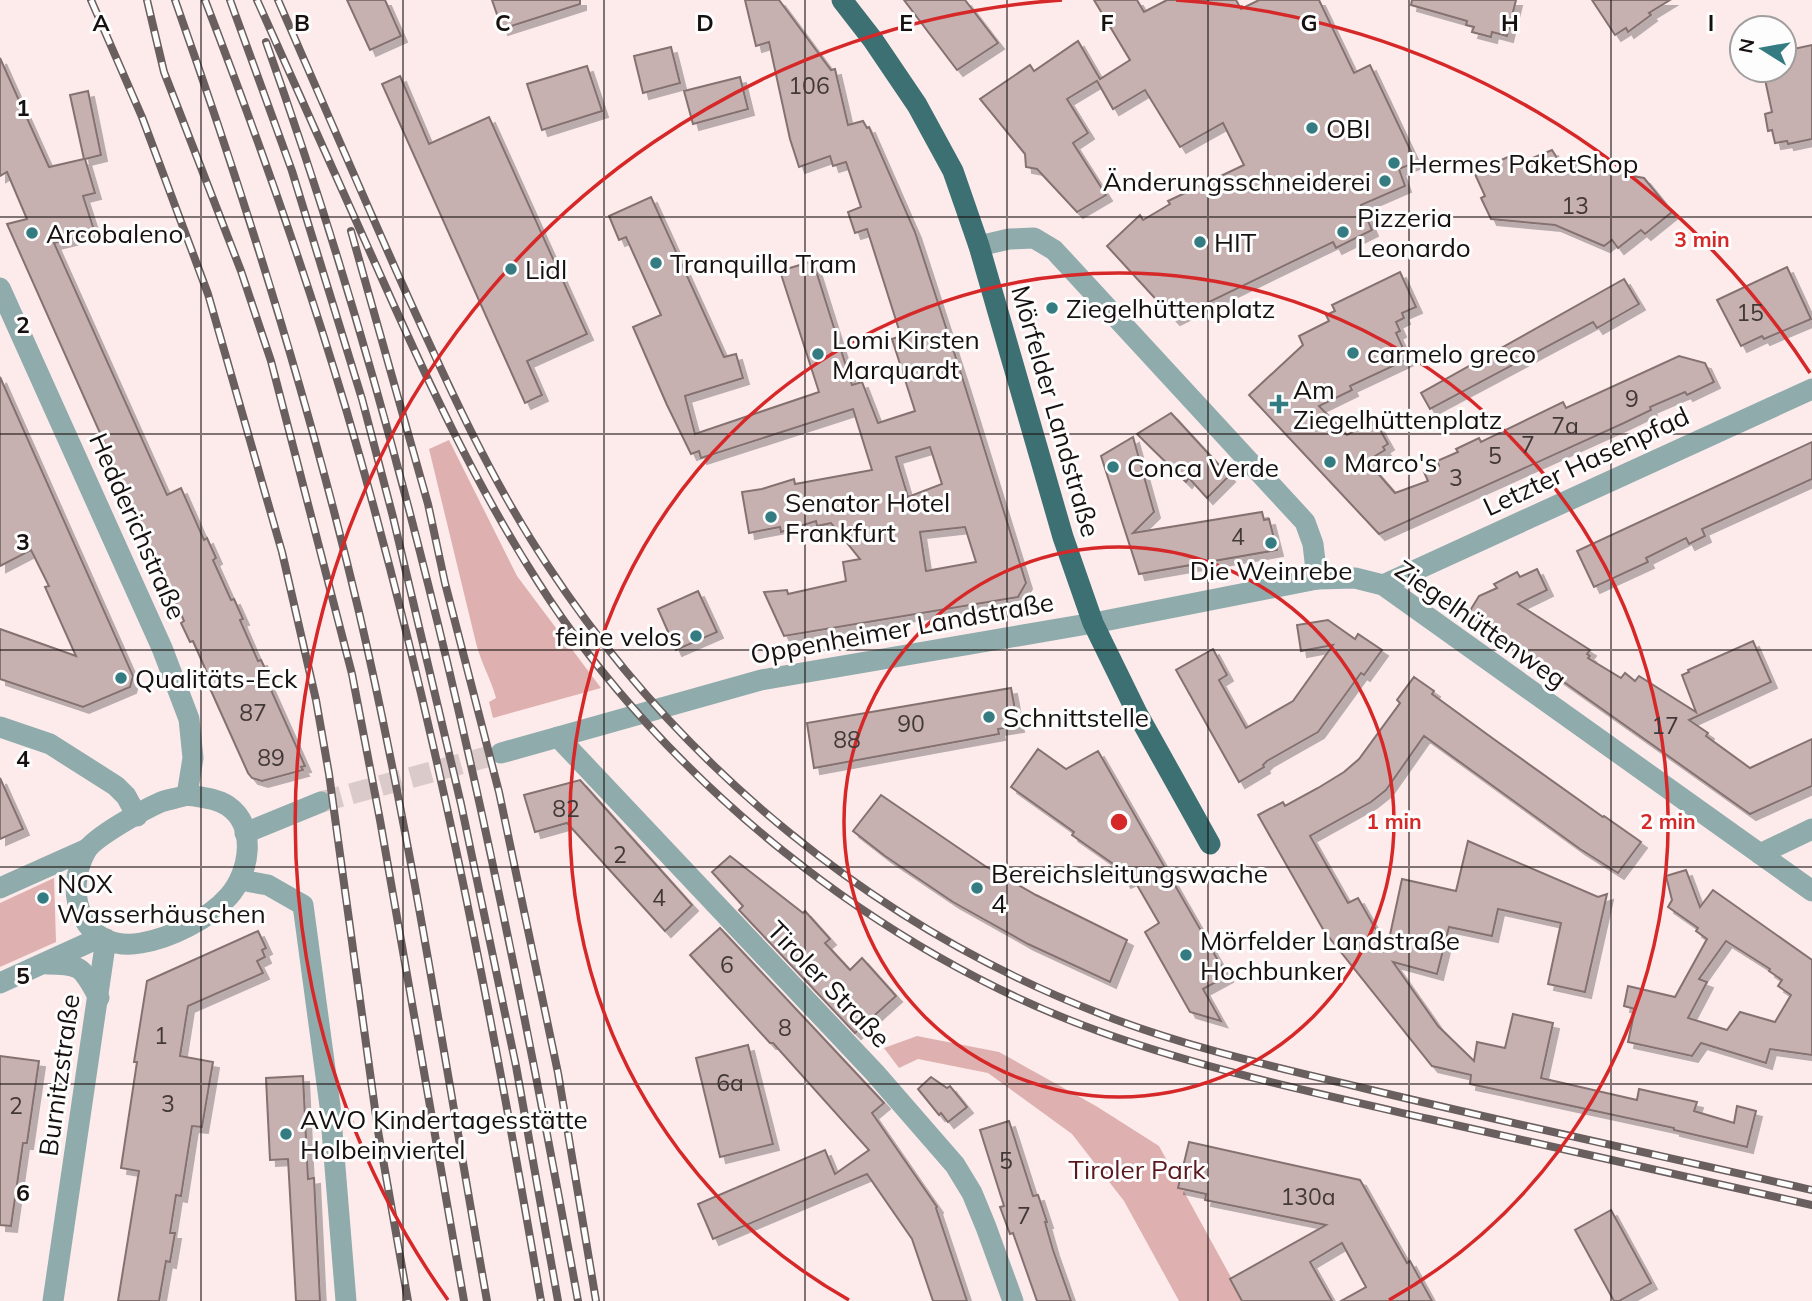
<svg xmlns="http://www.w3.org/2000/svg" width="1812" height="1301" font-family="Mulish,sans-serif">
	<style>
		.green { fill: #deb1b0 }
		.building { fill: #c6b1b0; stroke: #847170; stroke-width: 2; fill-rule: evenodd; filter: url(#shadow) }
		.lines { fill: none; stroke-linecap: round; stroke-linejoin: round }
		.minor-tunnel { stroke: #dacaca; stroke-width: 21; stroke-dasharray: 21 10; stroke-linecap: butt }
		.minor { stroke: #90abac; stroke-width: 21 }
		.major { stroke: #3d7073; stroke-width: 21 }
		.rail-casing { stroke: #6a5f5f; stroke-width: 8 }
		.rail { stroke: #fdfdfd; stroke-width: 5; stroke-dasharray: 16; stroke-linecap: butt }
		.grid { fill: none; stroke: #171010; stroke-width: 2; stroke-opacity: 0.55 }
		.ring { fill: none; stroke: #d62828; stroke-width: 3.5 }
		.poi-dot { fill: #347c81; stroke: #fdfdfd; stroke-width: 2.5 }
		.labels { text-anchor: middle; dominant-baseline: central; stroke-width: 6; stroke-linejoin: round; paint-order: stroke }
		.number-label { font-size: 23px; fill: #433838 }
		.poi-label { font-size: 26px; fill: #171010; stroke: #fdfdfd; text-anchor: start }
		.street-label { font-size: 26px; fill: #171010; stroke: #fdfdfd }
		.park-label { font-size: 26px; fill: #5a191e; stroke: #fdfdfd }
		.grid-label { font-size: 23px; text-anchor: middle; font-weight: bold; fill: #171010; stroke: #fdfdfd; stroke-width: 6; stroke-linejoin: round; paint-order: stroke }
		.centre { fill: #d62828; stroke: #fdfdfd; stroke-width: 3.5 }
		.ring-label { font-size: 21px; text-anchor: middle; font-weight: bold; fill: #d62828; stroke: #fdfdfd; stroke-width: 6; stroke-linejoin: round; paint-order: stroke }
	</style>
	<defs>
		<filter id="shadow"><feDropShadow dx="6" dy="6" stdDeviation="0" flood-color="#0004"/></filter>
	</defs>
	<rect width="100%" height="100%" fill="#fdebeb"/>
	<g class="green">
		<path d="M449 440 517 576 601 688 493 718 489 702 496 698C491 679 481 663 476 643L429 449Z"/>
		<path d="M54 878 56 942 0 967V903Z"/>
		<path d="M917 1036 999 1052 1096 1106 1159 1146 1244 1301H1179L1124 1201 1072 1134 988 1073 918 1059 899 1068 884 1048Z"/>
	</g>
	<g class="building">
		<path d="M347 0H385L401 36 370 50Z"/>
		<path d="M492 0H580V4L502 29Z"/>
		<path d="M745 0H779L831 70 835 69 848 125 863 121 867 128 869 127 915 232 964 383 1026 583 1018 597 784 636 764 592 787 590 788 594 846 581 843 562 860 559 831 523 817 526 816 521 781 532 780 527 749 533 742 492 762 489 794 479 795 484 872 470 853 409 701 458 699 451 691 454 667 405 633 327 661 315 626 237 619 240 609 216 651 197 724 357 736 354 743 378 685 396 695 434 819 392 780 271 813 261 852 385 862 382 878 423 915 411 892 339 901 336 867 229 855 233 848 212 861 207 846 162 833 166 830 156 799 167 790 139 769 42 756 46ZM930 447 942 484 908 497 896 457ZM965 527 976 562 926 571 920 532Z"/>
		<path d="M904 0H965L998 43 957 70Z"/>
		<path d="M1094 0H1137L1144 12 1167 0H1236L1241 9 1259 0H1319L1354 73 1370 65 1416 162 1399 169 1405 186 1361 205 1372 230 1336 248 1333 242 1174 319 1107 246 1140 215 1143 220 1170 204 1168 201 1244 165 1223 123 1180 147 1145 90 1113 109 1097 81 1067 99 1088 133 1073 143 1106 195 1077 212 1037 169 1026 167 1025 154 980 99 1030 65 1034 71 1078 41 1100 79 1130 60Z"/>
		<path d="M1412 0H1516L1507 36 1492 32 1491 37 1472 32 1474 27 1466 25 1467 21 1411 5Z"/>
		<path d="M1592 0H1670L1649 13 1651 15 1628 32 1626 28 1615 35Z"/>
		<path d="M1812 45V139L1788 144 1787 141 1775 143 1772 130 1768 131 1765 114 1772 112 1763 70H1784V51Z"/>
		<path d="M671 47 680 83 643 93 634 56Z"/>
		<path d="M0 58 49 167 84 159 70 95 88 91 101 155 85 159 95 193 83 196 95 233 54 243 167 495 181 488 204 540 207 538 216 558 213 560 231 600 234 599 243 619 240 620 258 661 261 660 270 679 267 681 305 766 301 767 303 770 262 781 252 778 248 773 208 684 211 682 193 641 190 642 181 623 184 621 166 580 163 582 154 562 157 561 7 224 27 219 7 172 0 176Z"/>
		<path d="M587 66 602 111 542 130 527 84Z"/>
		<path d="M400 76 429 144 489 117 587 334 527 361 542 395 525 403 382 84Z"/>
		<path d="M740 77 748 109 693 124 684 91Z"/>
		<path d="M1552 150 1559 161 1587 166 1589 164 1599 169 1631 172 1633 176 1644 178 1672 212 1645 234 1641 230 1618 248 1612 240 1604 246 1555 225 1491 219 1481 198 1485 196 1474 172 1517 153 1523 162Z"/>
		<path d="M1787 267 1811 319 1764 339 1762 336 1741 346 1717 300Z"/>
		<path d="M1400 272 1416 307 1402 313 1404 318 1396 322 1400 331 1396 333 1408 359 1350 386 1352 390 1319 406 1347 435 1374 419 1388 444 1383 447 1385 450 1367 461 1395 493 1428 481 1424 472 1439 466 1437 461 1458 452 1456 449 1479 438 1481 442 1563 402 1566 408 1679 356 1705 363 1714 382 1687 395 1685 392 1650 407 1651 410 1624 423 1379 534 1249 395 1303 345 1299 336 1329 321 1326 315 1335 311 1332 305Z"/>
		<path d="M1624 279 1639 304 1597 328 1593 322 1430 409 1421 393Z"/>
		<path d="M0 377 133 676 130 687 83 707 0 679V629L76 656 45 587 49 586 31 550 0 566Z"/>
		<path d="M1171 413 1229 476 1207 498 1189 478 1186 482 1137 434Z"/>
		<path d="M1133 437 1154 512 1133 533 1262 512 1264 520 1269 519 1277 550 1139 574 1101 456Z"/>
		<path d="M1812 442V479L1702 529 1705 536 1689 544 1686 538 1646 558 1648 562 1594 587 1577 551Z"/>
		<path d="M1537 569 1547 590 1518 604 1590 650 1587 654 1590 656 1588 658 1621 678 1625 673 1635 681 1639 676 1696 712 1682 675 1689 672 1688 670 1753 641 1771 682 1689 720 1708 733 1706 736 1750 768 1812 739V786L1750 814 1468 614 1479 596 1497 588 1494 584 1517 572 1520 577Z"/>
		<path d="M698 591 717 632 676 650 658 609Z"/>
		<path d="M1328 620 1355 639 1358 634 1382 650 1364 675 1361 673 1318 732 1267 761 1263 765 1264 767 1239 782 1176 670 1213 649 1227 675 1219 680 1246 728 1293 701 1333 645 1301 651 1297 625Z"/>
		<path d="M1414 677 1434 691 1432 694 1495 740 1603 817 1604 816 1641 842 1618 873 1580 849 1424 736 1386 790 1371 802 1310 836 1348 903 1358 898 1387 949 1402 879 1456 891 1468 841 1598 897 1607 894 1585 992 1548 984 1561 923 1498 909 1492 936 1449 927 1437 974 1393 962 1438 1026 1474 1061 1477 1042 1505 1048 1513 1014 1553 1023 1541 1078 1637 1100 1639 1089 1697 1102 1694 1111 1734 1123 1737 1106 1756 1111 1747 1147 1674 1130V1128L1470 1084 1471 1075 1432 1066 1324 931 1258 815 1283 802 1285 806 1318 788 1344 772 1359 759 1400 703 1397 700Z"/>
		<path d="M1011 688 1018 726 998 729 999 734 814 768 807 723Z"/>
		<path d="M1038 749 1066 769 1098 751 1227 976 1203 989 1221 1021 1190 1012 1145 932 1159 923 1133 878 1125 882 1116 866 1072 835 1074 832 1011 787Z"/>
		<path d="M0 778 23 829 0 839Z"/>
		<path d="M580 780 692 905 665 931 567 823 535 832 524 795Z"/>
		<path d="M881 795 985 866 1036 895 1127 940 1110 982 1028 944 953 902 885 856 853 831Z"/>
		<path d="M730 856 803 913 805 911 830 939 825 943 850 970 862 958 896 996 855 1033 739 910 743 906 712 872Z"/>
		<path d="M1686 870 1700 907 1713 890 1812 960V1055L1770 1049 1766 1063 1701 1043 1692 1056 1628 1042 1635 1009 1624 1006 1628 986 1675 997 1707 939 1696 931 1698 928 1668 907 1672 900 1666 876ZM1726 941 1770 969 1769 971 1782 980 1778 986 1791 995 1775 1022 1740 1012 1727 1030 1688 1018 1707 982 1699 979Z"/>
		<path d="M720 928 884 1103 872 1113 937 1207 936 1208 967 1301H933L912 1239 867 1174 713 1239 698 1204 825 1150 835 1174 869 1150 773 1043H770L690 955Z"/>
		<path d="M258 931 266 948 262 950 265 957 257 961 263 973 188 1006 180 1056 213 1062 202 1127 192 1126 181 1196 176 1195 170 1233H175L170 1262 166 1261 159 1301H118L139 1171 121 1168 137 1062H134L147 981Z"/>
		<path d="M748 1045 773 1144 720 1157 696 1058Z"/>
		<path d="M0 1056 39 1061 27 1143H23L11 1226 0 1225Z"/>
		<path d="M303 1076 308 1179 314 1178 320 1301H296L288 1159 270 1160 266 1078Z"/>
		<path d="M931 1077 947 1088 950 1086 967 1107 948 1122 941 1113 939 1115 918 1089Z"/>
		<path d="M1009 1121 1033 1196 1038 1195 1047 1222H1045L1053 1250 1071 1301H1037L1013 1233 1010 1234 1000 1207 1004 1206 980 1130Z"/>
		<path d="M1189 1142 1360 1180 1407 1263 1410 1261 1432 1301H1341L1366 1287 1342 1243 1310 1262 1332 1301H1242L1230 1279 1326 1225 1205 1200 1206 1194 1178 1188Z"/>
		<path d="M1611 1210 1651 1283 1619 1301H1614L1575 1230Z"/>
	</g>
	<g class="lines">
		<path class="minor-tunnel" d="M321 802 501 753"/>
		<g class="minor">
			<path d="M979 246 1009 239 1034 238 1054 250 1305 522 1313 544 1317 579"/>
			<path d="M0 288 162 648 189 719 193 758 187 795"/>
			<path d="M1383 585 1812 389"/>
			<path d="M0 727 50 744 116 786 126 796 137 816"/>
			<path d="M558 737 875 1073 955 1165 972 1193 986 1227 1013 1301"/>
			<path d="M501 753 761 680 1099 622 1317 579 1355 578 1383 585 1812 891"/>
			<path d="M187 795C200 797 216 798 228 806 257 826 250 872 229 896 209 919 171 938 141 943 85 953 61 896 86 851 94 837 145 809 161 802 169 799 179 798 187 795Z"/>
			<path d="M245 833 321 802"/>
			<path d="M1760 854 1812 829"/>
			<path d="M240 880 268 885 303 905 330 1106 346 1301"/>
			<path d="M0 888 87 849"/>
			<path d="M47 964C83 964 82 968 99 998"/>
			<path d="M0 983 101 937"/>
			<path d="M53 1301 106 939"/>
		</g>
		<path class="major" d="M842 0 873 40 917 105 953 171 979 246 1063 537 1093 623 1137 713 1210 844"/>
		<g class="rail-casing">
			<g id="rail">
				<path d="M91 0 142 117 208 294 282 552 316 700 329 774 378 1131 408 1301"/>
				<path d="M147 0 164 72 241 271 271 361 352 674 380 820 464 1301"/>
				<path d="M175 0C246 201 310 404 359 612 412 840 446 1071 487 1301"/>
				<path d="M205 0C257 135 305 271 346 409 432 701 490 1002 541 1301"/>
				<path d="M230 0 292 171 362 399 393 517 461 804 516 1066 558 1301"/>
				<path d="M257 0C299 94 341 187 383 281 429 384 477 487 538 582 663 779 881 954 1101 1032 1207 1070 1319 1094 1429 1119 1557 1148 1684 1176 1812 1205"/>
				<path d="M278 0C320 96 361 192 404 288 447 383 490 479 548 566 681 768 876 927 1101 1014 1185 1047 1275 1067 1363 1088 1512 1124 1662 1156 1812 1190"/>
				<path d="M266 42C412 451 501 875 578 1301"/>
				<path d="M351 231 428 504 445 583 499 792 558 1073 596 1301"/>
			</g>
		</g>
		<use href="#rail" class="rail"/>
	</g>
	<path class="grid" d="M201 0V1301M403 0V1301M604 0V1301M805 0V1301M1007 0V1301M1208 0V1301M1409 0V1301M1611 0V1301M0 217H1812M0 434H1812M0 650H1812M0 867H1812M0 1084H1812"/>
	<g class="ring">
		<circle cx="1119" cy="822" r="275"/>
		<path d="M849 1300A549 549 0 1 1 1389 1300"/>
		<path d="M448 1300A824 824 0 0 1 1062 0M1176 0A824 824 0 0 1 1810 373"/>
	</g>
	<g class="poi-dot">
		<circle cx="1312" cy="128" r="7"/>
		<circle cx="1394" cy="163" r="7"/>
		<circle cx="1385" cy="181" r="7"/>
		<circle cx="1343" cy="232" r="7"/>
		<circle cx="32" cy="233" r="7"/>
		<circle cx="1200" cy="242" r="7"/>
		<circle cx="656" cy="263" r="7"/>
		<circle cx="511" cy="269" r="7"/>
		<circle cx="1052" cy="308" r="7"/>
		<circle cx="1353" cy="353" r="7"/>
		<circle cx="818" cy="354" r="7"/>
		<path d="M1275.5 393.5h7v7h7v7h-7v7h-7v-7h-7v-7h7z"/>
		<circle cx="1330" cy="462" r="7"/>
		<circle cx="1113" cy="467" r="7"/>
		<circle cx="771" cy="517" r="7"/>
		<circle cx="1271" cy="543" r="7"/>
		<circle cx="696" cy="636" r="7"/>
		<circle cx="121" cy="678" r="7"/>
		<circle cx="989" cy="717" r="7"/>
		<circle cx="977" cy="888" r="7"/>
		<circle cx="43" cy="898" r="7"/>
		<circle cx="1186" cy="955" r="7"/>
		<circle cx="286" cy="1134" r="7"/>
	</g>
	<g class="labels">
		<g class="number-label">
			<text x="809" y="85">106</text>
			<text x="1575" y="205">13</text>
			<text x="1750" y="312">15</text>
			<text x="1632" y="398">9</text>
			<text x="1565" y="425">7a</text>
			<text x="1528" y="444">7</text>
			<text x="1495" y="455">5</text>
			<text x="1456" y="477">3</text>
			<text x="1238" y="536">4</text>
			<text x="253" y="712">87</text>
			<text x="911" y="723">90</text>
			<text x="1665" y="725">17</text>
			<text x="847" y="739">88</text>
			<text x="271" y="757">89</text>
			<text x="566" y="808">82</text>
			<text x="620" y="854">2</text>
			<text x="659" y="897">4</text>
			<text x="727" y="964">6</text>
			<text x="785" y="1027">8</text>
			<text x="161" y="1035">1</text>
			<text x="730" y="1082">6a</text>
			<text x="168" y="1103">3</text>
			<text x="16" y="1105">2</text>
			<text x="1006" y="1160">5</text>
			<text x="1308" y="1196">130a</text>
			<text x="1024" y="1215">7</text>
		</g>
		<g class="poi-label">
			<text x="1326" y="128">OBI</text>
			<text x="1408" y="163">Hermes PaketShop</text>
			<text x="1371" y="181" text-anchor="end">Änderungsschneiderei</text>
			<text x="1357" y="217">Pizzeria<tspan x="1357" dy="30">Leonardo</tspan></text>
			<text x="46" y="233">Arcobaleno</text>
			<text x="1214" y="242">HIT</text>
			<text x="670" y="263">Tranquilla Tram</text>
			<text x="525" y="269">Lidl</text>
			<text x="1066" y="308">Ziegelhüttenplatz</text>
			<text x="832" y="339">Lomi Kirsten<tspan x="832" dy="30">Marquardt</tspan></text>
			<text x="1367" y="353">carmelo greco</text>
			<text x="1293" y="389">Am<tspan x="1293" dy="30">Ziegelhüttenplatz</tspan></text>
			<text x="1344" y="462">Marco's</text>
			<text x="1127" y="467">Conca Verde</text>
			<text x="785" y="502">Senator Hotel<tspan x="785" dy="30">Frankfurt</tspan></text>
			<text x="1271" y="570" text-anchor="middle">Die Weinrebe</text>
			<text x="682" y="636" text-anchor="end">feine velos</text>
			<text x="135" y="678">Qualitäts-Eck</text>
			<text x="1003" y="717">Schnittstelle</text>
			<text x="991" y="873">Bereichsleitungswache<tspan x="991" dy="30">4</tspan></text>
			<text x="57" y="883">NOX<tspan x="57" dy="30">Wasserhäuschen</tspan></text>
			<text x="1200" y="940">Mörfelder Landstraße<tspan x="1200" dy="30">Hochbunker</tspan></text>
			<text x="300" y="1119">AWO Kindertagesstätte<tspan x="300" dy="30">Holbeinviertel</tspan></text>
		</g>
		<g class="street-label">
			<text transform="translate(1056 411) rotate(74)">Mörfelder Landstraße</text>
			<text transform="translate(1586 461) rotate(-25)">Letzter Hasenpfad</text>
			<text transform="translate(138 526) rotate(66)">Hedderichstraße</text>
			<text transform="translate(1481 624) rotate(35)">Ziegelhüttenweg</text>
			<text transform="translate(902 628) rotate(-10)">Oppenheimer Landstraße</text>
			<text transform="translate(829 984) rotate(46)">Tiroler Straße</text>
			<text transform="translate(59 1075) rotate(-82)">Burnitzstraße</text>
		</g>
		<g class="park-label">
			<text x="1137" y="1169">Tiroler Park</text>
		</g>
	</g>
	<g class="grid-label">
		<text x="101" y="31">A</text>
		<text x="302" y="31">B</text>
		<text x="503" y="31">C</text>
		<text x="705" y="31">D</text>
		<text x="906" y="31">E</text>
		<text x="1107" y="31">F</text>
		<text x="1309" y="31">G</text>
		<text x="1510" y="31">H</text>
		<text x="1711" y="31">I</text>
		<text x="23" y="116">1</text>
		<text x="23" y="333">2</text>
		<text x="23" y="550">3</text>
		<text x="23" y="767">4</text>
		<text x="23" y="984">5</text>
		<text x="23" y="1201">6</text>
	</g>
	<circle cx="1119" cy="822" r="10" class="centre"/>
	<g class="ring-label">
		<text x="1702" y="247">3 min</text>
		<text x="1394" y="829">1 min</text>
		<text x="1668" y="829">2 min</text>
	</g>
	<g transform="translate(1763 49) rotate(281)"><circle r="33" fill="#fdfdfd" stroke="#a19e9e" stroke-width="2"/>
	<path d="M0-5L12 26L0 18L-12 26Z" fill="#347c81"/>
	<text y="-10" font-size="19" font-weight="bold" text-anchor="middle" fill="#171010">N</text>
	</g>
</svg>
